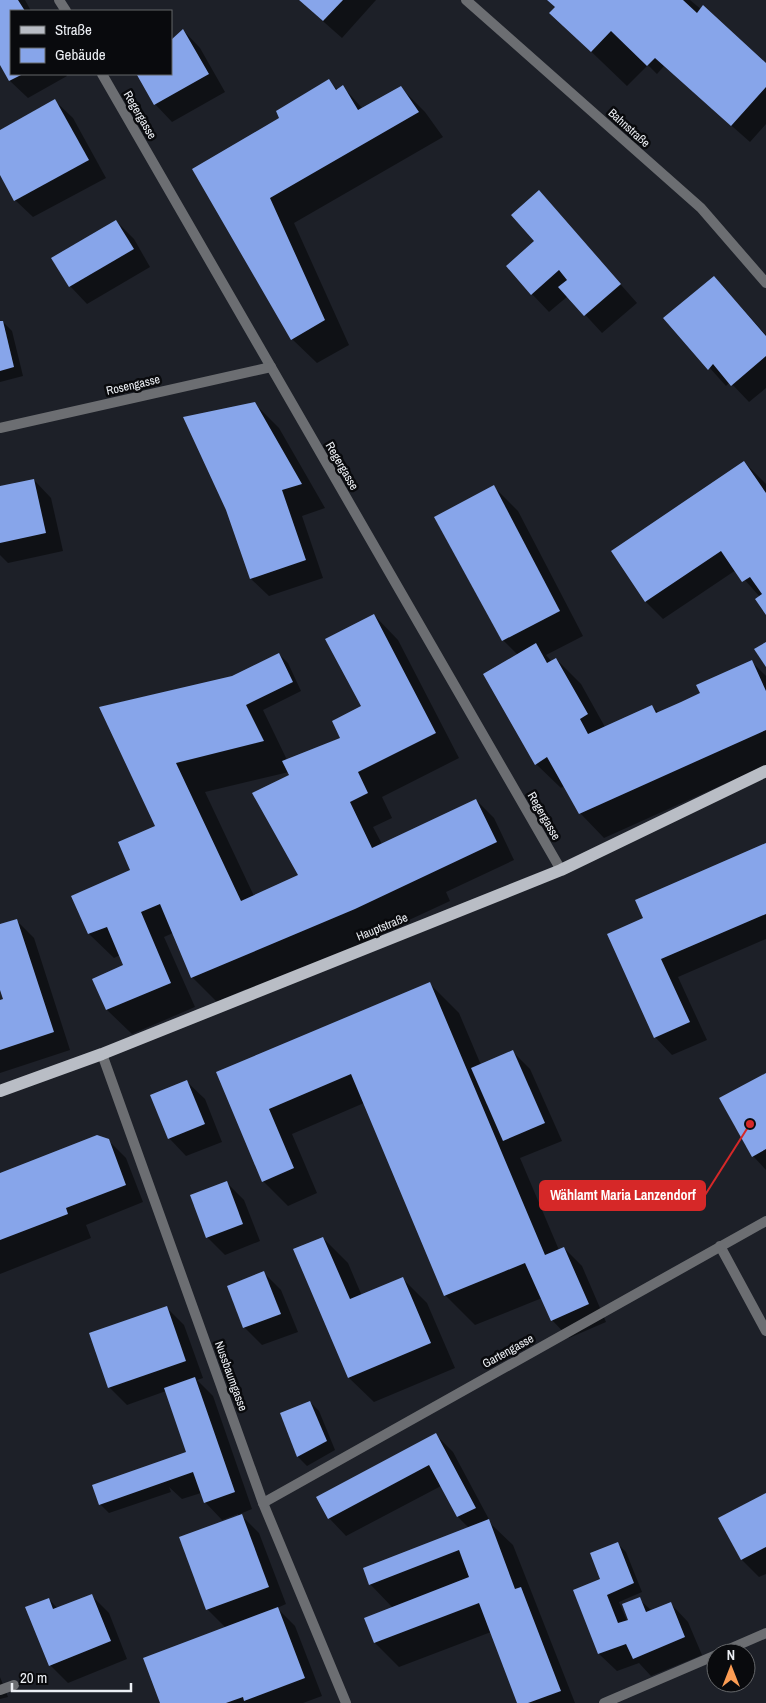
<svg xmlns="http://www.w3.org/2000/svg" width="766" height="1703" font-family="'Archivo Narrow',sans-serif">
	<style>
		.shadow { fill: #0007; fill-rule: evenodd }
		.building { fill: #87a5ea }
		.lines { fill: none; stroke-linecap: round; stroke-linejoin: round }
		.minor { stroke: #6c6e72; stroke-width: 10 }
		.primary { stroke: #b9bdc5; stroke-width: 12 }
		.labels { text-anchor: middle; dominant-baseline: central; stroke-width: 5; stroke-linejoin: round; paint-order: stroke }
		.street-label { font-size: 12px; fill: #eceff4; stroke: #090a0d }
		.leader { fill: none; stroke: #d62828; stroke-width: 2 }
		.callout-dot { fill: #d62828; stroke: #090a0d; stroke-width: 2 }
		.callout { fill: #d62828; stroke: #d62828; stroke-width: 2 }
		.callout-label { font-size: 14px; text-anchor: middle; font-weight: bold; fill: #fff }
	</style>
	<rect width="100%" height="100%" fill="#1d2028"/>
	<g class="shadow">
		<path d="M0 0H25L31 11H11V74H66L67 76 28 98 10 81 0 62Z"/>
		<path d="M299 0H376L342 38Z"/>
		<path d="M547 0H690L766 64V124L750 142 664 66 657 74 648 65 627 86 551 13 556 8Z"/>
		<path d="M183 30 200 48 225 92 172 122 155 104 139 76 140 74H171Z"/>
		<path d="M328 81 338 90 343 87 363 109 401 88 425 112 443 137 294 223 349 345 317 363 292 339 210 197 280 119Z"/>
		<path d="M55 101 73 118 106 178 33 217 15 200 0 172V131Z"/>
		<path d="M539 192 637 303 602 333 568 296 549 312 532 294Z"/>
		<path d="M116 221 134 239 150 267 87 304 70 286Z"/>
		<path d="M714 277 766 335V388L749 402 730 382 726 386 665 318Z"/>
		<path d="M3 322 12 331 23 376 0 382V323Z"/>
		<path d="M254 403 279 428 325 508 302 516 323 578 269 596 251 579 227 509Z"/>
		<path d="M744 462 766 484V613L760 597 736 570 663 619 646 602 612 551Z"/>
		<path d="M34 480 51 498 63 551 8 563 0 555V487Z"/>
		<path d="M494 487 518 511 583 636 546 655 552 662 556 659 581 684 605 727 652 706 659 713 701 693 751 661 766 676V765L604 838 580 813 564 786 561 788 536 764 518 655 503 640Z"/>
		<path d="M374 615 398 640 459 758 382 797 392 818 373 827 382 844 476 800 494 818 514 860 446 892 450 901 381 933 384 939 251 994 246 989 217 1002 192 977 173 933 164 937 195 1007 132 1034 107 1010 94 979 125 966 120 955 114 958 89 934 73 896 131 871 158 832 100 707 232 677 279 654 288 663 301 691 263 710 287 760 344 744 362 706ZM289 772 300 875 254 896 205 792Z"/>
		<path d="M766 845V939L678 977 707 1040 672 1055 655 1037 645 919Z"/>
		<path d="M16 920 34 938 70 1050 0 1073V1001L4 1000 0 986V925Z"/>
		<path d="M429 983 459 1013 481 1065 512 1051 530 1069 562 1141 520 1158 559 1250 564 1248 582 1266 606 1322 569 1338 552 1320 542 1298 475 1325 445 1295 364 1103 292 1134 317 1193 288 1206 263 1181 217 1073Z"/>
		<path d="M766 1074V1170L753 1156Z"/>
		<path d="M187 1082 205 1099 222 1142 186 1156 169 1138Z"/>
		<path d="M108 1140 126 1158 143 1202 86 1225 91 1238 0 1274V1174Z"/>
		<path d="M226 1182 244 1200 260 1241 225 1255 207 1237Z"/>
		<path d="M323 1238 348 1263 362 1296 402 1278 427 1303 455 1368 374 1402 349 1378 294 1250Z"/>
		<path d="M264 1273 281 1290 298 1332 262 1345 244 1327Z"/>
		<path d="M166 1307 184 1325 203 1378 197 1380 213 1396 252 1509 240 1514 259 1533 286 1604 277 1608 295 1626 322 1696 303 1703H162L226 1628 207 1609 239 1517 238 1514 222 1520 205 1502 201 1493 182 1499 169 1487 171 1492 109 1513 100 1504 188 1453 166 1391 127 1405 109 1387Z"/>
		<path d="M310 1402 319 1411 335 1450 307 1466 298 1457 282 1413Z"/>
		<path d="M436 1435 453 1452 492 1525 513 1545 575 1703H519L491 1632 399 1667 375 1643 393 1608 370 1584 469 1528 458 1517 441 1486 346 1536 329 1518Z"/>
		<path d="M766 1494V1574L759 1577 742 1560Z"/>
		<path d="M617 1543 626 1552 642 1592 619 1602 627 1621 630 1620 639 1599 652 1611 671 1604 688 1622 702 1655 651 1676 639 1663 617 1671 599 1654 574 1591 600 1581Z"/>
		<path d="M91 1595 109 1613 127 1659 68 1683 50 1665 49 1599 58 1609Z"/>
		<path d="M0 1677 8 1697 0 1699Z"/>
	</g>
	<g class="building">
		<path d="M0 0H18L25 11H11V74H23L9 81 0 65Z"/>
		<path d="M299 0H343L323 21Z"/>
		<path d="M547 0H683L697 13 703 5 766 63V87L731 126 655 58 647 66 611 31 591 52 549 13 555 7Z"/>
		<path d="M183 29 209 74 154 105 137 75 171 74V40Z"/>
		<path d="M329 79 336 90 343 85 358 110 401 86 419 112 270 198 325 320 291 340 192 169 279 118 276 111Z"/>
		<path d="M55 99 89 160 14 201 0 175V130Z"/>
		<path d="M539 190 621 284 584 316 558 287 567 280 559 270 531 295 506 266 534 241 511 215Z"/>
		<path d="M116 220 134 249 69 287 51 258Z"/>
		<path d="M714 276 766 336V356L731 386 713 364 708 370 663 318Z"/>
		<path d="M0 321H3L14 367 0 371Z"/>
		<path d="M255 402 302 484 282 490 306 560 250 579 226 510 183 417Z"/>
		<path d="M744 461 766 493V615L755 599 762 594 750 577 742 582 721 551 645 602 611 551Z"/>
		<path d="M34 479 46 533 0 543V486Z"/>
		<path d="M494 485 560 611 502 641 434 517Z"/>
		<path d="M374 614 436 733 358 772 368 793 350 802 372 848 476 799 497 842 355 909 191 978 160 904 141 912 171 983 106 1010 92 979 123 965 107 927 88 934 71 896 130 870 118 842 155 826 99 707 232 676 279 653 293 682 246 705 264 741 176 763 241 901 298 875 252 793 289 775 282 761 340 738 332 721 361 706 325 639Z"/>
		<path d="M766 642V667L754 649Z"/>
		<path d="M536 643 547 663 556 658 588 714 580 719 588 734 652 705 656 713 681 702 700 693 696 685 752 660 766 691V730L579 814 547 757 535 765 483 674Z"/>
		<path d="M766 843V914L661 959 690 1022 654 1038 607 934 643 918 635 900Z"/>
		<path d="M17 919 54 1032 0 1050V1000L3 999 0 990V924Z"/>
		<path d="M430 982 545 1255 564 1247 589 1304 551 1321 525 1263 444 1296 351 1074 269 1109 294 1168 262 1182 216 1072Z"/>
		<path d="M513 1050 545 1123 503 1141 471 1068Z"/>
		<path d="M766 1073V1149L752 1157 719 1098Z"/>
		<path d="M187 1080 205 1124 168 1139 150 1095Z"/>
		<path d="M97 1135 109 1139 126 1185 66 1208 68 1214 0 1240V1173Z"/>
		<path d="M227 1181 243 1224 206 1238 190 1195Z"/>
		<path d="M323 1237 350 1299 403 1277 431 1343 348 1378 293 1249Z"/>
		<path d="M264 1271 281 1314 243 1328 227 1286Z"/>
		<path d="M167 1306 186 1361 108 1388 89 1333Z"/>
		<path d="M195 1377 235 1492 204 1503 193 1472 99 1505 92 1485 186 1452 164 1388Z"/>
		<path d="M310 1401 327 1441 297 1457 280 1413Z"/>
		<path d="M436 1433 476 1508 457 1517 429 1465 328 1519 316 1497Z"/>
		<path d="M766 1493V1547L741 1560 718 1518Z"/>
		<path d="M242 1514 269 1587 206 1610 179 1537Z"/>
		<path d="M489 1519 515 1589 521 1587 561 1691 528 1703H517L479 1603 374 1643 364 1618 469 1577 459 1550 369 1585 363 1568Z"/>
		<path d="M618 1542 634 1583 607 1595 618 1623 628 1620 622 1604 640 1597 646 1612 671 1602 685 1637 633 1659 626 1644 598 1654 573 1590 600 1579 590 1553Z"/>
		<path d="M92 1594 111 1641 49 1666 25 1607 49 1598 53 1609Z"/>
		<path d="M278 1607 305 1678 244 1701 243 1697 226 1703H160L143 1658Z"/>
	</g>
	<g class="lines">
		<g class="minor">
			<path d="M59 0 66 11"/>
			<path d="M466 0 701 208 766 283"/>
			<path d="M102 74 561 870"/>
			<path d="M0 428 271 367"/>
			<path d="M102 1054 263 1503 346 1703"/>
			<path d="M720 1246 766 1331"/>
			<path d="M263 1503 766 1221"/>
			<path d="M720 1653 766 1633"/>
			<path d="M0 1690 14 1685"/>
			<path d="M604 1703 716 1655"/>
		</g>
		<path class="primary" d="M0 1091 102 1054 561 870 766 771"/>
	</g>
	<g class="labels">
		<g class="street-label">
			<text transform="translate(140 115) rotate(60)">Regergasse</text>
			<text transform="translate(629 128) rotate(42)">Bahnstraße</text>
			<text transform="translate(133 385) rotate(-13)">Rosengasse</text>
			<text transform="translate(342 466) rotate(60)">Regergasse</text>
			<text transform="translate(544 816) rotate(60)">Regergasse</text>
			<text transform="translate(382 927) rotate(-22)">Hauptstraße</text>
			<text transform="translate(508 1351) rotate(-29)">Gartengasse</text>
			<text transform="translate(231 1376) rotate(70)">Nussbaumgasse</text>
		</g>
	</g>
	<path class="leader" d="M750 1124L705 1195"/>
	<circle class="callout-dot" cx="750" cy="1124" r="5"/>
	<rect class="callout" x="540" y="1181" width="165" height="29" rx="5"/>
	<g class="callout-label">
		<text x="623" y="1200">Wählamt Maria Lanzendorf</text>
	</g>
	<rect x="10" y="10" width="162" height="65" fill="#090a0d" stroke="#646669"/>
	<rect x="20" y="26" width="25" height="8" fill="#b9bdc5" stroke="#646669"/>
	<text x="55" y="35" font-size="15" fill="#eceff4">Straße</text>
	<rect x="20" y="48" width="25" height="15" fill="#87a5ea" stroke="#646669"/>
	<text x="55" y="60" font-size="15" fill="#eceff4">Gebäude</text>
	<g transform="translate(731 1668)"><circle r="24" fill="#090a0d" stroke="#646669"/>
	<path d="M0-4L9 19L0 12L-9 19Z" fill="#fc9d54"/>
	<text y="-8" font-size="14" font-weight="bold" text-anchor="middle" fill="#eceff4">N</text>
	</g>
	<path d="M12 1683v8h119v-8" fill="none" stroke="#eceff4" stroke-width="2.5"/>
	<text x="20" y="1683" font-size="15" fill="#eceff4" stroke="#090a0d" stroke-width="4" paint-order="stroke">20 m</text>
</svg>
